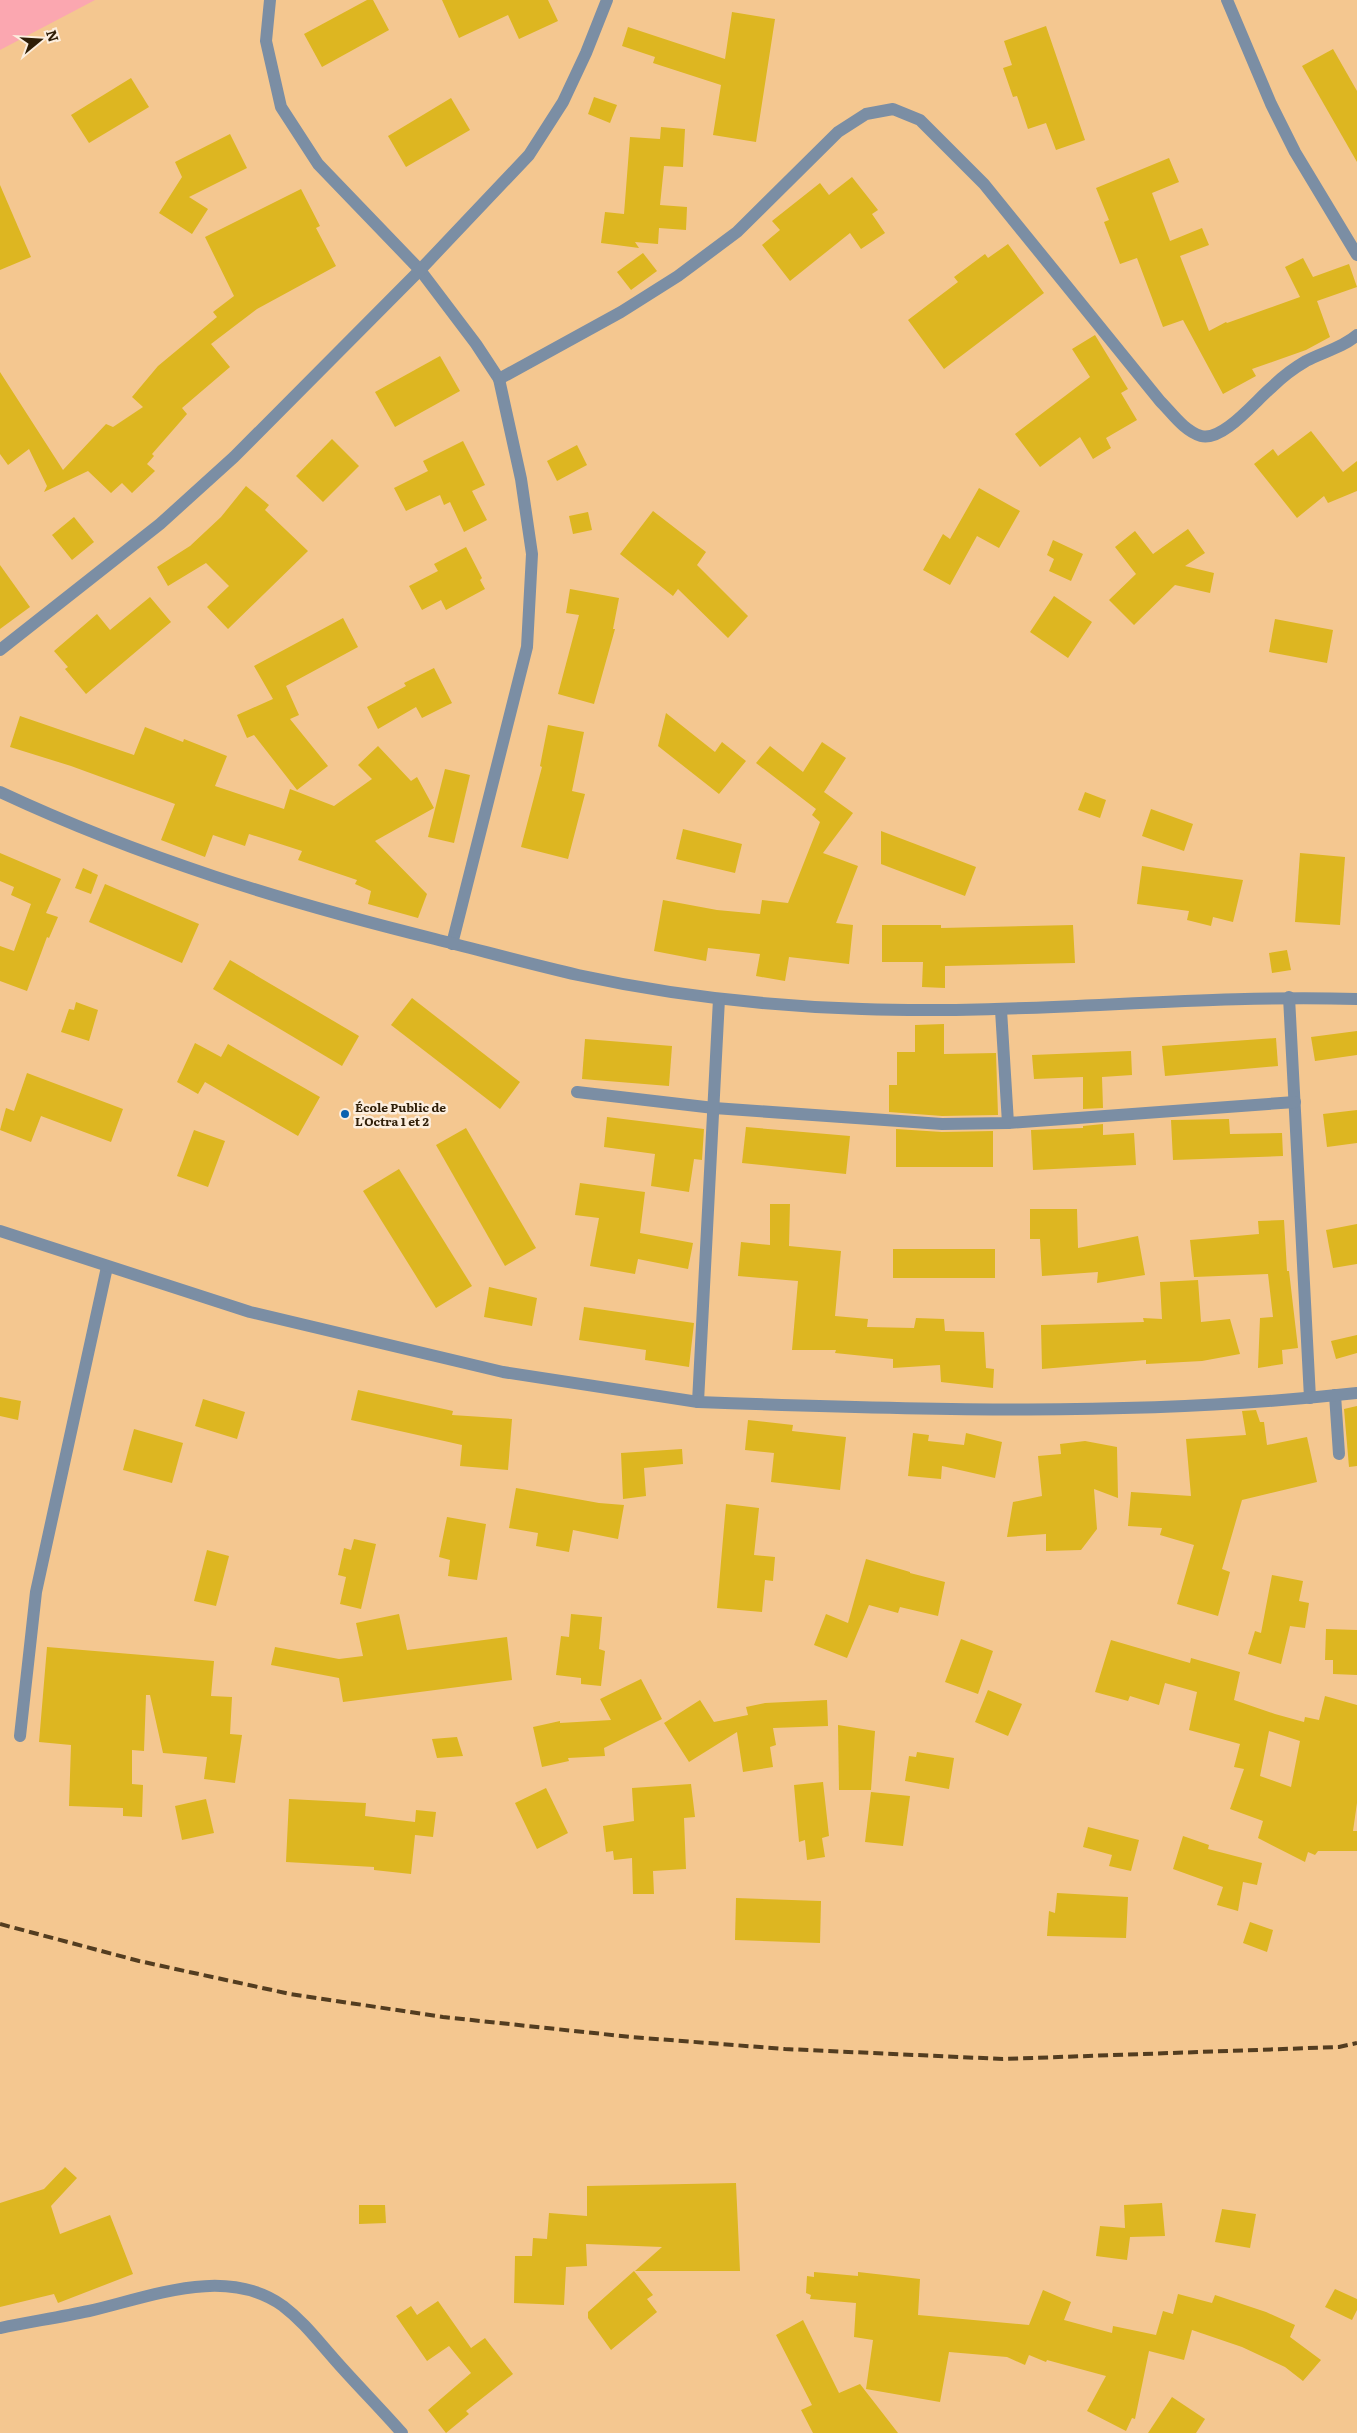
<svg xmlns="http://www.w3.org/2000/svg" width="1357" height="2433" font-family="Literata,serif">
	<style>
		.green { fill: #fba7b0 }
		.building { fill: #ddb621; fill-rule: evenodd }
		.lines { fill: none; stroke-linecap: round; stroke-linejoin: round }
		.minor { stroke: #7b8ea4; stroke-width: 12 }
		.tertiary { stroke: #7b8ea4; stroke-width: 12 }
		.rail { stroke: #533d20; stroke-width: 4; stroke-dasharray: 10 5; stroke-linecap: butt }
		.poi-dot { fill: #0b61af; stroke: #fceede; stroke-width: 2 }
		.labels { text-anchor: middle; dominant-baseline: central; stroke-width: 5; stroke-linejoin: round; paint-order: stroke }
		.poi-label { font-size: 12px; font-weight: bold; fill: #2f1e07; stroke: #fceede; text-anchor: start }
	</style>
	<rect width="100%" height="100%" fill="#f4c790"/>
	<path class="green" d="M0 0H95L0 50Z"/>
	<g class="building">
		<path d="M367 0H373L389 30 322 67 304 34Z"/>
		<path d="M442 0H548L558 21 519 39 508 15 459 38Z"/>
		<path d="M732 12 775 19 756 142 713 135 721 85 653 63 655 57 622 46 628 27 725 59Z"/>
		<path d="M1046 26 1085 140 1056 150 1046 123 1028 129 1017 96 1013 97 1003 68 1012 65 1004 41Z"/>
		<path d="M1333 49 1357 91V162L1302 66Z"/>
		<path d="M131 78 149 107 89 143 71 115Z"/>
		<path d="M594 97 617 105 610 123 588 114Z"/>
		<path d="M451 98 470 130 406 167 388 136Z"/>
		<path d="M661 127 685 129 683 167 664 166 660 205 687 207 686 230 659 228 658 244 635 242 639 248 601 243 605 212 624 214 630 137 660 139Z"/>
		<path d="M230 134 247 168 189 197 208 209 192 234 159 213 182 177 175 162Z"/>
		<path d="M1169 158 1179 182 1152 193 1170 241 1202 228 1209 245 1180 256 1209 331 1226 322 1227 323 1300 297 1285 267 1303 258 1313 277 1349 264 1357 287 1317 301 1330 337 1306 350 1252 369 1256 376 1223 394 1183 320 1163 327 1137 258 1120 264 1104 222 1109 220 1096 188Z"/>
		<path d="M852 177 878 210 872 214 885 233 861 249 850 233 790 281 762 245 780 230 772 221 820 183 829 195Z"/>
		<path d="M0 185 31 257 0 270Z"/>
		<path d="M301 189 320 226 316 228 336 266 257 309 211 344 230 367 182 408 187 414 152 454 154 456 147 464 155 471 132 493 122 483 111 493 88 471 44 492 47 486 29 449 8 465 0 454V372L63 470 106 424 113 427 143 407 132 397 158 366 217 317 213 312 234 296 205 237Z"/>
		<path d="M1008 244 1044 293 944 369 908 320 958 282 954 277 985 254 988 258Z"/>
		<path d="M643 253 657 271 631 290 617 272Z"/>
		<path d="M1095 335 1128 389 1121 393 1137 420 1106 438 1111 448 1093 459 1080 437 1040 467 1015 434 1090 377 1072 349Z"/>
		<path d="M440 356 460 391 395 427 375 392Z"/>
		<path d="M1311 431 1343 472 1357 461V491L1328 503 1324 496 1297 518 1254 464 1273 449 1278 456Z"/>
		<path d="M332 439 359 466 323 502 296 476Z"/>
		<path d="M463 441 485 485 472 491 487 520 464 532 450 502 444 505 440 495 406 511 394 488 428 471 423 461Z"/>
		<path d="M577 445 587 465 557 481 547 461Z"/>
		<path d="M246 486 269 505 265 510 308 551 228 629 207 607 229 586 206 563 168 586 157 567 190 546 221 517Z"/>
		<path d="M979 488 1020 511 999 548 977 536 950 585 923 570 943 534 950 539Z"/>
		<path d="M653 511 706 552 697 565 748 616 728 638 678 589 673 596 620 554Z"/>
		<path d="M588 512 592 530 573 534 569 516Z"/>
		<path d="M74 517 94 542 72 560 52 535Z"/>
		<path d="M1188 529 1205 553 1185 566 1214 573 1210 593 1175 585 1134 625 1109 600 1136 574 1115 547 1135 531 1153 554Z"/>
		<path d="M1053 540 1083 554 1071 581 1049 571 1054 559 1047 555Z"/>
		<path d="M466 547 482 578 480 580 485 589 446 610 441 600 422 610 409 586 438 571 434 564Z"/>
		<path d="M0 565 30 607 0 629Z"/>
		<path d="M570 589 619 598 613 629H615L594 704 558 694 579 615 566 613Z"/>
		<path d="M1054 596 1092 622 1068 658 1030 632Z"/>
		<path d="M150 597 171 622 86 694 65 669 68 667 54 651 97 614 110 630Z"/>
		<path d="M343 618 358 647 286 686 299 715 290 719 328 766 297 790 254 735 247 738 237 715 273 699 254 666Z"/>
		<path d="M1275 619 1333 630 1327 663 1269 652Z"/>
		<path d="M434 668 452 703 422 718 416 707 378 729 367 707 406 686 404 683Z"/>
		<path d="M666 713 715 752 722 742 746 761 719 794 658 746Z"/>
		<path d="M20 716 134 755 145 727 183 742 184 739 227 756 215 786 284 809 290 789 334 806 372 779 358 765 378 746 411 781 417 777 434 808 375 841 427 894 418 918 368 904 371 891 355 884 357 880 298 860 302 851 249 834 245 846 213 835 205 857 161 840 175 804 71 766 10 747Z"/>
		<path d="M548 725 584 732 572 791 585 794 568 859 521 847 542 767 540 766Z"/>
		<path d="M822 742 846 758 824 792 853 813 823 853 858 866 836 923 853 925 849 964 789 957 785 981 756 976 760 954 708 948 706 961 654 951 663 900 717 910 760 914 762 900 788 903 820 822 812 815 816 809 756 763 770 746 803 772Z"/>
		<path d="M445 769 470 775 454 843 428 837Z"/>
		<path d="M1085 792 1106 800 1100 818 1078 810Z"/>
		<path d="M1151 809 1193 824 1184 851 1142 836Z"/>
		<path d="M683 829 742 844 735 873 676 859Z"/>
		<path d="M881 831 976 867 965 896 881 864Z"/>
		<path d="M0 853 61 879 46 913 58 917 49 938 47 937 27 991 0 981V946L14 951 31 904 11 895 14 887 0 881Z"/>
		<path d="M1300 853 1345 857 1340 925 1295 922Z"/>
		<path d="M1142 866 1243 880 1233 922 1213 917 1211 926 1187 920 1189 911 1137 904Z"/>
		<path d="M83 868 98 875 91 894 75 888Z"/>
		<path d="M105 884 199 924 182 963 89 922Z"/>
		<path d="M882 925H941V928L1073 925 1075 963 945 966V988L922 987 923 962H882Z"/>
		<path d="M1287 950 1291 970 1272 973 1269 953Z"/>
		<path d="M230 960 359 1036 342 1066 213 989Z"/>
		<path d="M412 998 520 1082 500 1109 391 1025Z"/>
		<path d="M76 1002 98 1010 89 1041 61 1032 69 1009 74 1010Z"/>
		<path d="M944 1024V1054L996 1053 998 1115 942 1116 889 1112V1085H897V1052H915V1025Z"/>
		<path d="M1357 1031V1055L1315 1061 1311 1037Z"/>
		<path d="M1276 1038 1278 1066 1165 1076 1162 1046Z"/>
		<path d="M585 1039 672 1046 669 1086 582 1079Z"/>
		<path d="M195 1043 221 1057 228 1044 320 1097 298 1136 205 1082 198 1094 177 1082Z"/>
		<path d="M1131 1051 1132 1075 1102 1077 1103 1108 1083 1109V1077L1034 1079 1032 1055Z"/>
		<path d="M27 1073 123 1109 111 1142 41 1116 31 1142 0 1130 6 1108 14 1111Z"/>
		<path d="M1357 1110V1143L1327 1147 1323 1114Z"/>
		<path d="M607 1117 704 1129 702 1160 694 1159 689 1192 651 1186 655 1154 604 1147Z"/>
		<path d="M1229 1119 1230 1134 1282 1133 1283 1156 1173 1160 1171 1120Z"/>
		<path d="M1103 1124V1135L1134 1133 1136 1165 1033 1170 1031 1130 1083 1128V1126Z"/>
		<path d="M746 1127 850 1136 846 1174 742 1163Z"/>
		<path d="M466 1128 536 1248 505 1266 436 1145Z"/>
		<path d="M896 1129 942 1132 993 1131V1167H896Z"/>
		<path d="M194 1130 225 1141 208 1187 177 1176Z"/>
		<path d="M399 1169 472 1286 436 1308 363 1191Z"/>
		<path d="M580 1183 645 1192 640 1233 693 1243 688 1269 638 1259 635 1274 590 1266 599 1218 575 1215Z"/>
		<path d="M770 1204H790L789 1246 841 1251 835 1316 868 1319 867 1327 914 1328 916 1318 944 1319 945 1331 984 1332 986 1368 994 1369 993 1388 941 1382 940 1365 893 1368V1359L835 1353 836 1350H792L798 1281 738 1276 741 1242 770 1245Z"/>
		<path d="M1030 1209H1077L1078 1248 1138 1236 1145 1275 1097 1283 1098 1272 1042 1276 1040 1239H1030Z"/>
		<path d="M1284 1220 1287 1271H1289L1298 1348 1282 1350 1283 1364 1258 1368 1260 1318 1273 1317 1268 1274 1194 1277 1190 1240 1259 1234 1258 1221Z"/>
		<path d="M1357 1224V1264L1333 1268 1326 1230Z"/>
		<rect x="893" y="1249" width="102" height="29"/>
		<path d="M1198 1280 1201 1322 1230 1319 1240 1354 1202 1361 1146 1364V1360L1042 1369 1041 1325 1144 1322 1143 1318 1162 1319 1160 1282Z"/>
		<path d="M489 1287 537 1298 532 1326 484 1317Z"/>
		<path d="M584 1307 694 1323 689 1367 645 1360 646 1350 579 1340Z"/>
		<path d="M1357 1335V1353L1336 1359 1331 1341Z"/>
		<path d="M358 1390 453 1411 452 1415 512 1419 508 1470 460 1466 462 1445 351 1420Z"/>
		<path d="M0 1397 21 1401 18 1420 0 1416Z"/>
		<path d="M203 1399 245 1412 237 1439 195 1426Z"/>
		<path d="M1357 1406V1466L1349 1467 1344 1409Z"/>
		<path d="M1256 1410 1260 1422H1264L1267 1445 1307 1437 1317 1482 1242 1500 1222 1569 1230 1572 1218 1616 1177 1604 1194 1545 1160 1535 1162 1528 1128 1526 1131 1492 1191 1496 1186 1439 1246 1435 1242 1411Z"/>
		<path d="M748 1420 793 1425 792 1431 846 1437 840 1490 771 1482 774 1453 745 1450Z"/>
		<path d="M134 1429 183 1443 172 1483 123 1470Z"/>
		<path d="M913 1433 929 1435 928 1441 964 1445 966 1433 1002 1442 995 1478 942 1466 941 1479 908 1476Z"/>
		<path d="M1085 1441 1117 1447 1118 1498 1094 1489 1097 1529 1081 1550 1046 1551V1534L1007 1537 1013 1502 1042 1496 1038 1456 1061 1454 1060 1444Z"/>
		<path d="M682 1449 683 1464 644 1468 646 1496 623 1499 621 1453Z"/>
		<path d="M516 1488 599 1503 624 1505 618 1539 573 1530 569 1552 536 1546 538 1533 509 1528Z"/>
		<path d="M726 1504 759 1508 754 1555 775 1557 773 1581 765 1580 762 1612 717 1608Z"/>
		<path d="M447 1517 486 1524 477 1580 448 1576 450 1560 439 1557Z"/>
		<path d="M354 1539 376 1544 361 1609 340 1604 346 1577 338 1575 344 1548 351 1550Z"/>
		<path d="M207 1550 229 1556 216 1606 194 1601Z"/>
		<path d="M866 1559 910 1572V1573L945 1582 938 1616 900 1607 898 1613 869 1605 847 1658 814 1645 826 1614 848 1623Z"/>
		<path d="M1272 1575 1303 1581 1299 1601 1309 1603 1305 1628 1290 1626 1281 1664 1248 1654 1255 1631 1261 1633Z"/>
		<path d="M399 1614 407 1650 507 1637 512 1680 343 1702 339 1678 271 1665 275 1647 339 1659 363 1656 356 1623Z"/>
		<path d="M571 1614 602 1617 599 1649 605 1651 601 1686 581 1684V1678L556 1675 561 1636 569 1637Z"/>
		<path d="M1326 1629 1357 1630V1675L1333 1674V1660H1325Z"/>
		<path d="M961 1639 993 1651 978 1694 945 1682Z"/>
		<path d="M1111 1640 1190 1663 1191 1658 1240 1672 1234 1700 1275 1714 1304 1722 1305 1717 1319 1720 1325 1696 1357 1705V1803L1353 1831H1357V1851H1318L1315 1855 1308 1852 1305 1862 1258 1838 1263 1821 1230 1809 1244 1769 1234 1767 1240 1744 1189 1730 1197 1692 1165 1683 1159 1705 1130 1696 1128 1701 1095 1692ZM1269 1731 1300 1741 1291 1787 1260 1776Z"/>
		<path d="M47 1647 214 1661 211 1696 232 1697 230 1734 242 1735 235 1783 204 1779 207 1757 163 1753 150 1695H146L144 1751 132 1750V1784L143 1785 142 1817 123 1816V1808L69 1806 71 1745 39 1742Z"/>
		<path d="M641 1679 662 1719 604 1748 605 1756 568 1758 569 1761 542 1767 533 1727 560 1721V1723L611 1720 600 1699Z"/>
		<path d="M988 1690 1022 1704 1008 1736 975 1722Z"/>
		<path d="M700 1700 714 1722 748 1715 746 1707 765 1703 827 1700 828 1726 773 1728 776 1745 770 1747 773 1767 743 1772 737 1732 689 1762 664 1723Z"/>
		<path d="M838 1725 875 1731 871 1790H839Z"/>
		<path d="M457 1737 463 1756 437 1758 432 1739Z"/>
		<path d="M917 1752 954 1758 949 1789 905 1781 909 1756 916 1757Z"/>
		<path d="M823 1782 829 1836 822 1838 825 1857 807 1860 805 1840 799 1842 794 1785Z"/>
		<path d="M691 1784 695 1817 684 1818 686 1869 653 1871 654 1894H633L632 1858 614 1860 613 1851 606 1852 603 1826 634 1821 632 1788Z"/>
		<path d="M546 1788 568 1833 537 1849 515 1803Z"/>
		<path d="M871 1792 910 1796 903 1846 865 1842Z"/>
		<path d="M206 1799 214 1833 182 1840 175 1806Z"/>
		<path d="M289 1799 366 1803 365 1816 415 1822 416 1810 436 1812 433 1837 415 1835 411 1874 374 1870V1867L286 1862Z"/>
		<path d="M1088 1827 1139 1840 1131 1871 1109 1866 1112 1855 1083 1847Z"/>
		<path d="M1183 1836 1209 1845 1208 1849 1262 1863 1257 1885 1243 1882 1238 1911 1217 1905 1223 1887 1173 1869Z"/>
		<path d="M1057 1893 1128 1897 1126 1938 1047 1936 1049 1911 1055 1913Z"/>
		<path d="M736 1898 821 1901 820 1943 735 1940Z"/>
		<path d="M1250 1922 1273 1930 1267 1952 1243 1943Z"/>
		<path d="M65 2167 77 2178 51 2206 60 2234 110 2215 133 2274 58 2303 54 2294 0 2307V2203L44 2189Z"/>
		<path d="M736 2183 740 2271H635L662 2247 586 2244 587 2266 566 2267 564 2305 514 2303 515 2256H532L533 2238 547 2239 549 2213 587 2216V2186Z"/>
		<path d="M1162 2203 1165 2236 1130 2237 1127 2260 1096 2256 1100 2226 1125 2228 1124 2205Z"/>
		<path d="M359 2205H385L386 2223 359 2224Z"/>
		<path d="M1222 2209 1256 2214 1250 2248 1215 2242Z"/>
		<path d="M634 2271 653 2295 647 2299 657 2312 611 2350 588 2318V2312Z"/>
		<path d="M814 2272 858 2276V2272L920 2279 918 2315 1029 2325 1043 2290 1071 2302 1064 2320 1112 2333 1113 2326 1156 2335 1163 2311 1173 2314 1178 2294 1212 2303 1215 2295 1266 2312 1295 2325 1290 2337 1321 2360 1303 2381 1285 2367 1242 2347 1192 2330 1184 2360 1149 2351 1135 2419 1132 2418 1126 2431 1087 2411 1106 2376 1047 2360 1046 2362 1029 2355 1025 2365 1007 2357 949 2352 940 2402 866 2389 873 2340 854 2337 856 2303 810 2299 811 2295 806 2293 807 2276 814 2277Z"/>
		<path d="M1335 2289 1357 2299V2310L1352 2320 1325 2307Z"/>
		<path d="M438 2301 471 2348 485 2338 513 2374 466 2411 469 2414 446 2433 428 2410 471 2373 449 2346 427 2361 396 2316 411 2306 417 2315Z"/>
		<path d="M803 2320 839 2393 860 2384 898 2433H813L801 2410 812 2405 776 2335Z"/>
		<path d="M1172 2397 1205 2419 1196 2433H1148Z"/>
	</g>
	<g class="lines">
		<g class="minor">
			<path d="M270 0 266 41 281 107 318 164 420 270 476 344 499 379 521 479 532 554 527 647 452 944"/>
			<path d="M1227 0 1271 104 1295 152 1357 255"/>
			<path d="M499 379 621 312 678 276 737 232 838 132 866 114 893 109 920 120 984 184 1160 401C1172 413 1184 431 1201 436 1223 442 1256 400 1272 387 1281 378 1294 368 1306 361 1323 352 1342 348 1357 335"/>
			<path d="M0 650 160 524 234 457 420 270 529 155 563 102 586 53 607 0"/>
			<path d="M0 792C141 858 285 902 435 939 483 951 530 964 578 975 670 995 767 1006 862 1009 1027 1015 1192 994 1357 999"/>
			<path d="M1289 997 1310 1398"/>
			<path d="M1001 1010 1008 1123"/>
			<path d="M577 1092 714 1108 942 1124 1008 1123 1295 1102"/>
			<path d="M1335 1395 1339 1454"/>
			<path d="M698 1402 719 999"/>
			<path d="M20 1736 36 1592 107 1267"/>
		</g>
		<g class="tertiary">
			<path d="M0 1231 250 1312 503 1372 698 1402C917 1410 1138 1417 1357 1393"/>
			<path d="M0 2328C30 2322 60 2317 89 2311 150 2297 226 2265 283 2306 304 2322 318 2341 335 2360 357 2385 380 2408 402 2433"/>
		</g>
		<path class="rail" d="M0 1924 139 1961 290 1994 443 2017 631 2037 785 2049 1003 2059 1339 2047 1357 2043"/>
	</g>
	<circle class="poi-dot" cx="345" cy="1114" r="5"/>
	<g class="labels">
		<g class="poi-label">
			<text x="355" y="1107">École Public de<tspan x="355" dy="14">L'Octra 1 et 2</tspan></text>
		</g>
	</g>
	<g transform="translate(40 40) rotate(72)" stroke="#fceede" stroke-width="4" paint-order="stroke">
	<path d="M0-4L9 19L0 12L-9 19Z" fill="#2f1e07"/>
	<text y="-8" font-size="14" font-weight="bold" text-anchor="middle" fill="#2f1e07">N</text>
	</g>
</svg>
